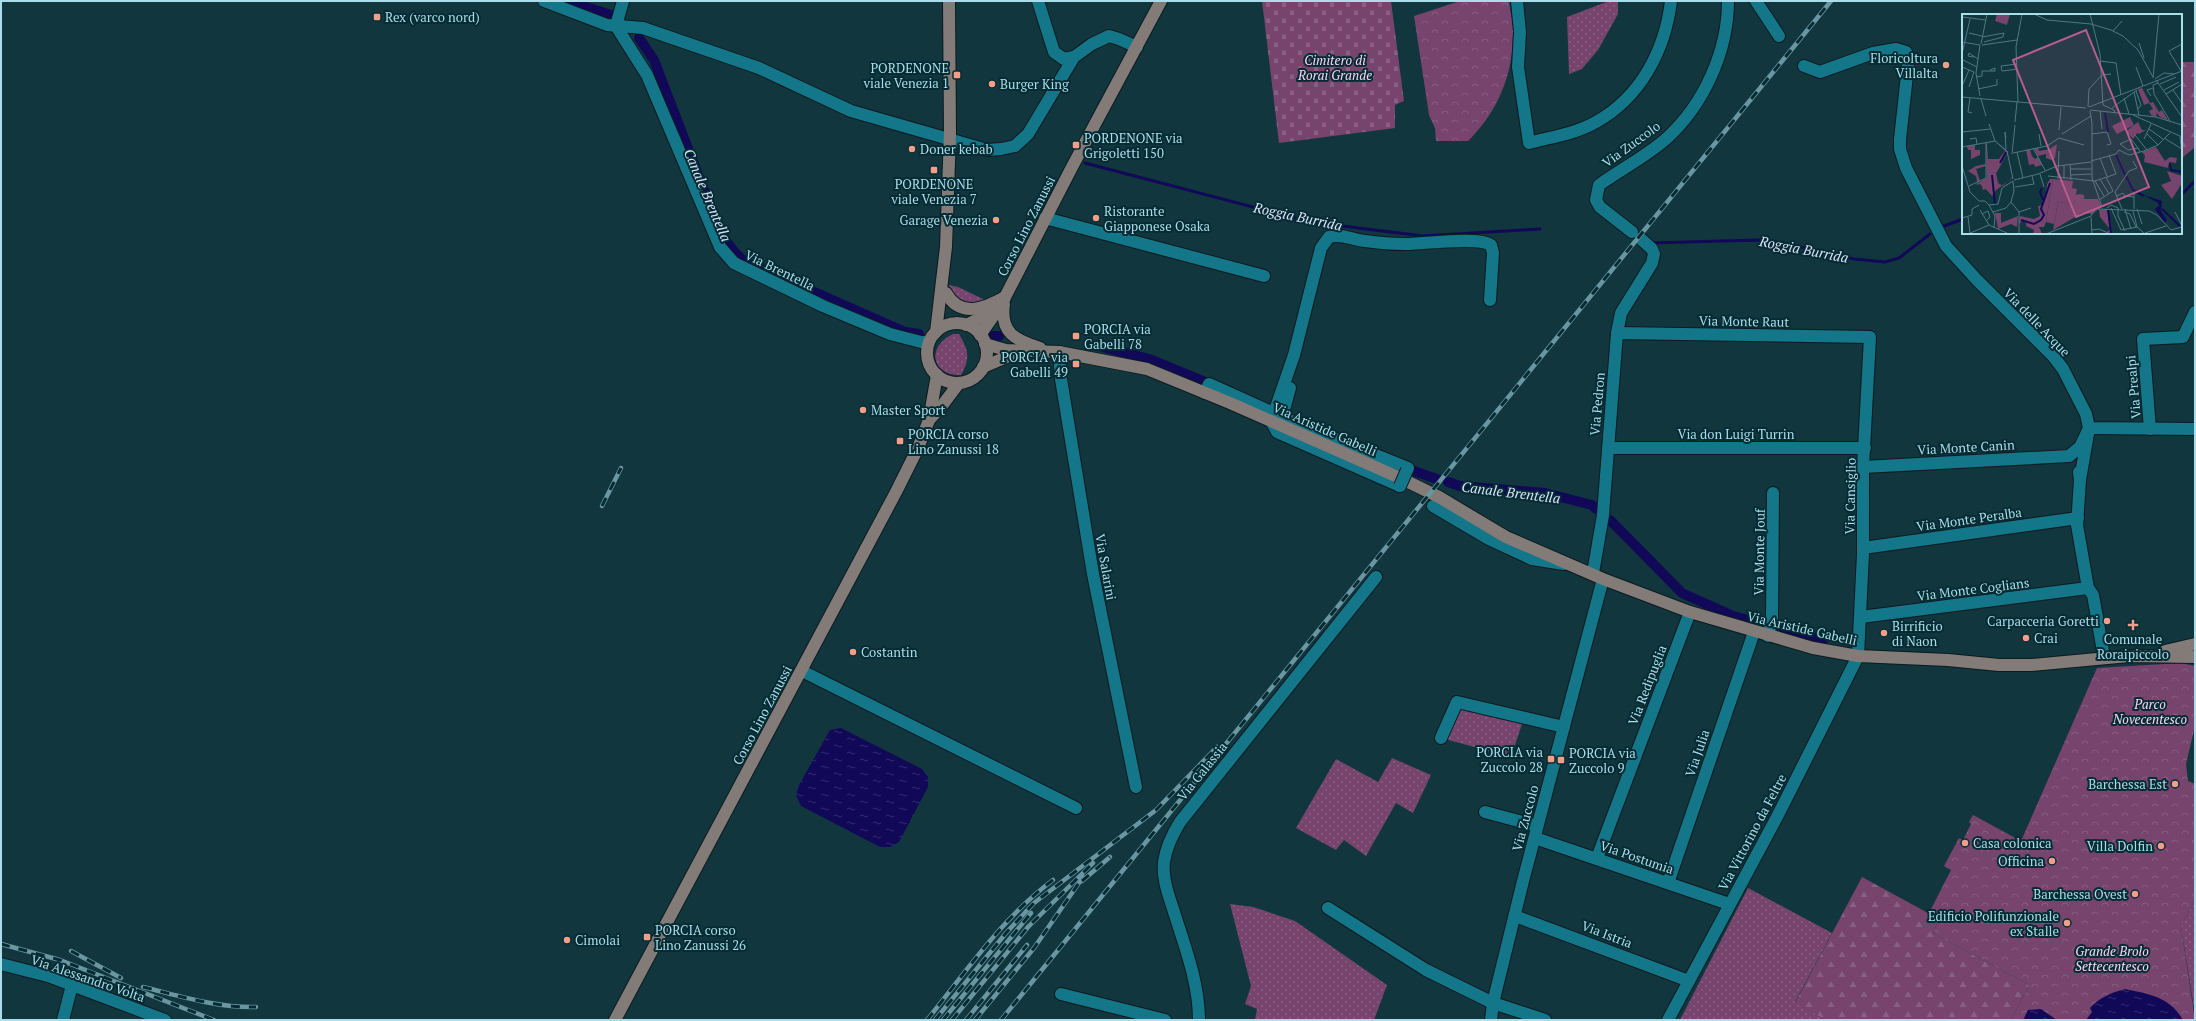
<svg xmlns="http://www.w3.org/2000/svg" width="2196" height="1021" font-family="'PT Serif',serif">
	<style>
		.grass { fill: url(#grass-dots) }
		.forest { fill: url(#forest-firs) }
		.cemetery { fill: url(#cemetery-stones) }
		.park { fill: url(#park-crowns) }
		.water { fill: url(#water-ripples) }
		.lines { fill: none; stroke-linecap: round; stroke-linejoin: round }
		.stream { stroke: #110958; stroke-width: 3 }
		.canal { stroke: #110958; stroke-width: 10 }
		.minor-casing { stroke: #0c1b1f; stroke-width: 14 }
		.major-casing { stroke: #0c1b1f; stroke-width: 14 }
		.minor { stroke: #137789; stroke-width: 12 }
		.major { stroke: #827b78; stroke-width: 12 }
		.rail-casing { stroke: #6996a1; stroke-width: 4.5 }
		.rail { stroke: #052c34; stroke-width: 3; stroke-dasharray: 9; stroke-linecap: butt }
		.minor-bridge-casing { stroke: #0c1b1f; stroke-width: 14; stroke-linecap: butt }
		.minor-bridge { stroke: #137789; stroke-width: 12 }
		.poi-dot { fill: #f49e8a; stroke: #052c34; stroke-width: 1.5 }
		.labels { text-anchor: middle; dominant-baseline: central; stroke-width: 4; stroke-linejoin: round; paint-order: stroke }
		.poi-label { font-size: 13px; fill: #aadde9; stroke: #052c34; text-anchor: start }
		.park-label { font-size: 13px; font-style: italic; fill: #ffd4f6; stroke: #052c34 }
		.street-label { font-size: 13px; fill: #aadde9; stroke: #052c34 }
		.water-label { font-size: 14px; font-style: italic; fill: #dbe2f9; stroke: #052c34 }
		.inset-river { fill: none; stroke: #110958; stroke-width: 2 }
		.inset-road { fill: none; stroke: #4e7982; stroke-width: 1 }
		.view { fill: #ba5d8d; fill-opacity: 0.15; stroke: #ba5d8d; stroke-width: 2 }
		.inset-edge { fill: none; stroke: #aadde9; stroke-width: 2 }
	</style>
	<defs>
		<pattern id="grass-dots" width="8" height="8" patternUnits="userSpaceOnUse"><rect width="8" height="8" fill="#76446d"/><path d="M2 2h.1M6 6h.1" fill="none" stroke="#875f82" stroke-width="1.8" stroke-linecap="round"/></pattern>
		<pattern id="forest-firs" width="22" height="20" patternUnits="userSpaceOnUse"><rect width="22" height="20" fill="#76446d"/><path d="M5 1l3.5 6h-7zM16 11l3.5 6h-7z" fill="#875f82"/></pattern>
		<pattern id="cemetery-stones" width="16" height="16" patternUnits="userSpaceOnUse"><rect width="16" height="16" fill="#76446d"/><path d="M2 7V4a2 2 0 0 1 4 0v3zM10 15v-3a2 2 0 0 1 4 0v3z" fill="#875f82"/></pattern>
		<pattern id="park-crowns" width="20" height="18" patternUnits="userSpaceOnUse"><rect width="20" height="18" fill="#76446d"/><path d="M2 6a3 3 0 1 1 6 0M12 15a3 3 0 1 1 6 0" fill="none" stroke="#875f82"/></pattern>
		<pattern id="water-ripples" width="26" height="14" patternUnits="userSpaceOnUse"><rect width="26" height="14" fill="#110958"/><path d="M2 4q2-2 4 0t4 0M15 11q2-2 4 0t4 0" fill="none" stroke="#312c70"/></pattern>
	</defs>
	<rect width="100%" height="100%" fill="#11363e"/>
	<g class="grass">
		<path d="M1609 1H1618V14L1598 50 1582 69 1569 74 1567 17Z"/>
		<path d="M949 285 958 287 987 301C970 310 957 302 949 285Z"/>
		<path d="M953 334H959C968 350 971 357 961 375 931 376 926 346 953 334Z"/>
		<path d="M1459 706 1523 721 1511 757 1445 739Z"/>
		<path d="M1392 758 1431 775 1413 813 1396 803 1366 856 1344 840 1336 850 1296 828 1336 759 1378 782Z"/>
		<path d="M1748 888 1832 933 1795 1002 1826 1020H1680Z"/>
		<path d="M2195 900V1015L2181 926Z"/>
		<path d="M1230 904 1253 907 1295 921 1387 985 1374 1020H1255L1257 1009 1245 1004 1251 986Z"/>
	</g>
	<g class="forest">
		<path d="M2181 62H2195V147L2181 159Z"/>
		<path d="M1862 877 1939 919 1933 933 2029 985 2011 1020H1826L1795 1003Z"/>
	</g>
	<path class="cemetery" d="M1262 1H1391L1404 101 1395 105V128L1279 143Z"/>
	<g class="park">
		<path d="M1460 1H1509C1510 12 1514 24 1513 35 1513 75 1497 113 1468 141H1436L1435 128 1429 115 1414 16Z"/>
		<path d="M2181 663 2195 666V726L2186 764 2188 781 2195 784V900L2181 926 2195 1020H2011L2029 985 1933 933 1939 919 1929 913 1951 870 1944 866 1959 838 1963 840 1971 824 1969 822 1973 815 2021 841 2097 668Z"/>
	</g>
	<g class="water">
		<path d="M841 728 922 769 928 777V787L899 842 890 847H880L801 806 796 795 799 785 830 730Z"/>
		<path d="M2125 989C2149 994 2170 997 2183 1020H2086L2092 1012 2090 1008C2100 997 2111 993 2125 989Z"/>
		<path d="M2041 1009 2057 1020H2023L2028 1010Z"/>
	</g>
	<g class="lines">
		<g class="stream">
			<path d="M1085 163 1310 222 1423 236 1540 229"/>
			<path d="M2181 195 2195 181"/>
			<path d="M1944 226 1963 219"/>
			<path d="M1650 243 1759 240 1783 243 1854 259 1885 262 1899 258 1930 234"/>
		</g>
		<g class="canal">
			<path d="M567 1 611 15"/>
			<path d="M639 38 654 60 715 219C723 236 729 249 744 261L905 332 919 334"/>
			<path d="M993 336H999"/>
			<path d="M1099 346 1149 359 1205 382"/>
			<path d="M1414 471 1437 479"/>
			<path d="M1448 482 1460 486 1545 493 1592 505 1596 509"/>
			<path d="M1610 520 1682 593 1733 616 1823 640"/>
		</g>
		<g class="minor-casing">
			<g id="minor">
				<path d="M544 1 607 25 643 28 759 68 851 111 987 150 1001 149 1015 146 1028 134 1074 57 1092 44 1109 36 1119 39 1137 47"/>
				<path d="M623 1 616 26 647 75 720 247 734 263 823 306 890 334 921 342H929"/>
				<path d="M1038 1 1054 52 1064 59 1074 57"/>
				<path d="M1517 1 1520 32 1518 67 1529 143C1551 137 1575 134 1596 122 1641 97 1665 50 1671 1"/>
				<path d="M1756 1 1779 36"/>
				<path d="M1804 66 1820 72 1873 53 1896 49 1906 52 1908 66 1900 139V149L1906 168 1946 246 1977 280 2053 356 2063 369 2086 414 2089 428 2195 429"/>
				<path d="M1045 218 1264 276"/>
				<path d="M1632 232 1600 207 1596 200 1599 185C1621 169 1647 156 1667 138 1704 104 1728 51 1728 1"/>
				<path d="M1617 333 1870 337 1863 467V554L1858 656 1778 815 1668 1020"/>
				<path d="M1059 352 1061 379 1093 574 1136 787"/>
				<path d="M1205 393 1209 384 1289 420 1408 468 1407 470"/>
				<path d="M1274 413 1294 355 1321 248 1329 237C1340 233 1354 240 1365 241 1379 243 1392 244 1405 244 1423 244 1479 236 1491 245L1493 253 1490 300"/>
				<path d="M1271 421 1277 432 1400 486"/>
				<path d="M1280 424 1290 388"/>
				<path d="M2150 429 2143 339 2183 337 2195 312"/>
				<path d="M1608 448H1865"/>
				<path d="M1863 467 2069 456 2080 447 2089 428 2080 480"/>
				<path d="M2079 472 2080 480 2077 525 2088 588 2093 595 2104 657"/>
				<path d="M1433 506 1489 539 1532 559 1564 564"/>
				<path d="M1863 548 2078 518"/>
				<path d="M1593 573 1603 515 1617 333 1621 313 1652 263 1654 254 1652 249 1641 239"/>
				<path d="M1861 617 2088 588"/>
				<path d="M1768 636 1772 619 1773 493"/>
				<path d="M802 671 1076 808"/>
				<path d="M1441 738 1457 702 1564 727"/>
				<path d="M1485 812 1537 826"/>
				<path d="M1535 838 1729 904"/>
				<path d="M1597 858 1690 612"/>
				<path d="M1668 883 1754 632"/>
				<path d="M1328 908 1426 970 1493 1003 1545 1020"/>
				<path d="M1515 916 1689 981"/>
				<path d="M1 964 48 976 165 1020"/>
				<path d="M1061 994 1165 1020"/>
				<path d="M63 1020 72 985"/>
				<path d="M1199 1020C1199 983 1185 947 1174 912 1169 896 1162 879 1164 862 1166 847 1172 835 1180 822L1376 577"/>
				<path d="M1491 1020 1493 1003 1523 881 1603 579"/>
			</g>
		</g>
		<g class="major-casing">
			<g id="major">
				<path d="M946 293C960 318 984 309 1005 297"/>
				<path d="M1004 304C1000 333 1015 340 1040 348"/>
				<circle cx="957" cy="353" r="30"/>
				<path d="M966 325 986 315 997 305"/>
				<path d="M936 332 946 247 950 133 949 1"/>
				<path d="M980 335 1001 305 1072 167 1161 1"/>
				<path d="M985 344 1006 350 1059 352 1147 369 1230 403 1398 477 1439 497 1506 537 1603 579 1690 612 1813 648 1858 656 1948 660 1999 665H2031L2129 656 2195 657"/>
				<path d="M983 367 1021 351"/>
				<path d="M929 420 941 407 959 383"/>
				<path d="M2165 651 2195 644"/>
				<path d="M615 1020 896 492 918 448 929 420 937 375"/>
			</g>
		</g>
		<use href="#minor" class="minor"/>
		<use href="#major" class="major"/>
		<g class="rail-casing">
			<g id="rail">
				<path d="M602 506 621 468"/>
				<path d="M1082 881 1110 857"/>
				<path d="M1 944 60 960 214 1020"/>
				<path d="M71 951 121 978"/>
				<path d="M143 987C180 996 217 1008 256 1007"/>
				<path d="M927 1020C966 972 1002 918 1053 880"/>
				<path d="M935 1020 1006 933 1034 903 1156 810 1217 747"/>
				<path d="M943 1020 1031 913"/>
				<path d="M952 1020 1028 927 1093 863"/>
				<path d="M966 1020 1027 945"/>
				<path d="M975 1020 1034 948 1083 877"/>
				<path d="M1001 1020 1831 1"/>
			</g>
		</g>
		<use href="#rail" class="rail"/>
		<g class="minor-bridge-casing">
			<path id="minor-bridge" d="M1400 486 1407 470"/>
		</g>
		<use href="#minor-bridge" class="minor-bridge"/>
	</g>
	<g class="poi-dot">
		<rect x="373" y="13" width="8" height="8" rx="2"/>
		<circle cx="1946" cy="65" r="4"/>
		<rect x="953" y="71" width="8" height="8" rx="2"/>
		<circle cx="992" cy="84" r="4"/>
		<rect x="1072" y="141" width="8" height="8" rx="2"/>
		<circle cx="912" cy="149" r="4"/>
		<rect x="930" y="166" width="8" height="8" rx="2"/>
		<circle cx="1096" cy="218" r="4"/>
		<circle cx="996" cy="220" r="4"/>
		<rect x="1072" y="332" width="8" height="8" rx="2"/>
		<rect x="1072" y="360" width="8" height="8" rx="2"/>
		<circle cx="863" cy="410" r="4"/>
		<rect x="896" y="437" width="8" height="8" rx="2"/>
		<circle cx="2107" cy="621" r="4"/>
		<path d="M2131 619h4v4h4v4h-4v4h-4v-4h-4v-4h4z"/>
		<circle cx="1884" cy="633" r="4"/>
		<circle cx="2026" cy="638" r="4"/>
		<circle cx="853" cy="652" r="4"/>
		<rect x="1547" y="755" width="8" height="8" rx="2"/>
		<rect x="1557" y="756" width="8" height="8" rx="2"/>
		<circle cx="2175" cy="784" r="4"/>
		<circle cx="1965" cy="843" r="4"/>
		<circle cx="2161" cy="846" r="4"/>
		<circle cx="2052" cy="861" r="4"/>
		<circle cx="2135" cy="894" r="4"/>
		<circle cx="2067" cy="923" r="4"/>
		<rect x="643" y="933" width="8" height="8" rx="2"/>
		<circle cx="567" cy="940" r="4"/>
	</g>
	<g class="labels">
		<g class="poi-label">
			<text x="385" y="17">Rex (varco nord)</text>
			<text x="1938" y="58" text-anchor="end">Floricoltura<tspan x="1938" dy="15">Villalta</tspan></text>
			<text x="949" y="68" text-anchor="end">PORDENONE<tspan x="949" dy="15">viale Venezia 1</tspan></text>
			<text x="1000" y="84">Burger King</text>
			<text x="1084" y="138">PORDENONE via<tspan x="1084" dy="15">Grigoletti 150</tspan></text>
			<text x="920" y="149">Doner kebab</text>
			<text x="934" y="184" text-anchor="middle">PORDENONE<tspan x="934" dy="15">viale Venezia 7</tspan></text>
			<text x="1104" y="211">Ristorante<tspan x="1104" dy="15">Giapponese Osaka</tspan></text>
			<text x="988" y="220" text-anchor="end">Garage Venezia</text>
			<text x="1084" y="329">PORCIA via<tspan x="1084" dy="15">Gabelli 78</tspan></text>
			<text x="1068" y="357" text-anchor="end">PORCIA via<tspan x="1068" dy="15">Gabelli 49</tspan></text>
			<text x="871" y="410">Master Sport</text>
			<text x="908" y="434">PORCIA corso<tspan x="908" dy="15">Lino Zanussi 18</tspan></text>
			<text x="2099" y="621" text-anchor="end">Carpacceria Goretti</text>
			<text x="1892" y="626">Birrificio<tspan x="1892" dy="15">di Naon</tspan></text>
			<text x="2034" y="638">Crai</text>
			<text x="2133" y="639" text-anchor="middle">Comunale<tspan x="2133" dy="15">Roraipiccolo</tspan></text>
			<text x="861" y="652">Costantin</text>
			<text x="1543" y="752" text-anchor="end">PORCIA via<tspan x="1543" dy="15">Zuccolo 28</tspan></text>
			<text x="1569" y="753">PORCIA via<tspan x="1569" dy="15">Zuccolo 9</tspan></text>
			<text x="2167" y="784" text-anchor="end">Barchessa Est</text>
			<text x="1973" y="843">Casa colonica</text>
			<text x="2153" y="846" text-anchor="end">Villa Dolfin</text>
			<text x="2044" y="861" text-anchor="end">Officina</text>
			<text x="2127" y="894" text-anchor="end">Barchessa Ovest</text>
			<text x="2059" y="916" text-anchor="end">Edificio Polifunzionale<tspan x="2059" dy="15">ex Stalle</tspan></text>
			<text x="655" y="930">PORCIA corso<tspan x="655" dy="15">Lino Zanussi 26</tspan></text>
			<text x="575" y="940">Cimolai</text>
		</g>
		<g class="park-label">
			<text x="1335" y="60">Cimitero di<tspan x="1335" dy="15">Rorai Grande</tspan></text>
			<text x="2150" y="704">Parco<tspan x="2150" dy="15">Novecentesco</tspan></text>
			<text x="2112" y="951">Grande Brolo<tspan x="2112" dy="15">Settecentesco</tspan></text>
		</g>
		<g class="street-label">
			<text transform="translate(1631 144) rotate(-36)">Via Zuccolo</text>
			<text transform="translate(1026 226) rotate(-63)">Corso Lino Zanussi</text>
			<text transform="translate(780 270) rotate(26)">Via Brentella</text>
			<text transform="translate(1744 321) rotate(1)">Via Monte Raut</text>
			<text transform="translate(2037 322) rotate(46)">Via delle Acque</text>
			<text transform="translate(2133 387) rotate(-95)">Via Prealpi</text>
			<text transform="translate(1597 404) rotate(-85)">Via Pedron</text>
			<text transform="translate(1325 429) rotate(24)">Via Aristide Gabelli</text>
			<text x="1736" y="434">Via don Luigi Turrin</text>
			<text transform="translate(1966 447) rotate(-3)">Via Monte Canin</text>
			<text transform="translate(1850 496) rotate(-89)">Via Cansiglio</text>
			<text transform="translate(1969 519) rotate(-8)">Via Monte Peralba</text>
			<text transform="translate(1759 552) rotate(-89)">Via Monte Jouf</text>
			<text transform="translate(1106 567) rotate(80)">Via Salarini</text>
			<text transform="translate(1973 589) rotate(-7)">Via Monte Coglians</text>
			<text transform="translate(1802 628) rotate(13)">Via Aristide Gabelli</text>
			<text transform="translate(1647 685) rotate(-69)">Via Redipuglia</text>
			<text transform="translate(762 715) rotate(-62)">Corso Lino Zanussi</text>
			<text transform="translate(1697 753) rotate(-71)">Via Julia</text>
			<text transform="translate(1202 771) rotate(-51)">Via Galassia</text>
			<text transform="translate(1525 818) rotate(-75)">Via Zuccolo</text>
			<text transform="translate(1752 832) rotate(-62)">Via Vittorino da Feltre</text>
			<text transform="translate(1637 857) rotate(19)">Via Postumia</text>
			<text transform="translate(1607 934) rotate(21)">Via Istria</text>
			<text transform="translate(88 978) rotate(19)">Via Alessandro Volta</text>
		</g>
		<g class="water-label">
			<text transform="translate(708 195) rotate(67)">Canale Brentella</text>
			<text transform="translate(1298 216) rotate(12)">Roggia Burrida</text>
			<text transform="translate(1804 249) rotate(11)">Roggia Burrida</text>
			<text transform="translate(1511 492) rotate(7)">Canale Brentella</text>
		</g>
	</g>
	<g transform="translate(1962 14)">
		<rect width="220" height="220" fill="#11363e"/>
		<path d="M180 74 188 89 191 88 197 98 200 96 206 106 198 103 195 99 194 103 189 101 187 97 191 95 187 89 182 91 176 75ZM176 108 180 116H184L177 120 175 119 171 125 164 117ZM34 128 45 137 50 164 33 177V183L18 170H14L25 164 24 130ZM34 128 43 137 37 145H26L25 130ZM45 139 50 163 41 172 36 169 34 159ZM95 130 93 144 89 146 84 144V140L76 142 72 134H76L77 137 88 135ZM13 131V136H18V141L9 145V136H6L5 132ZM68 135 70 142 73 145 76 143 80 151 73 153 72 150 67 151 64 136ZM24 150V152L14 155 18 167 15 168 14 162 6 157 14 152ZM91 165 111 167 110 174H104V189L96 188 92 210 84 208ZM145 195 149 211V220L145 218 148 215 138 203 137 196Z" fill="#76446d" fill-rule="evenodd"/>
		<path d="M43 138 40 149 33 161 37 172 30 182 24 175 21 176 19 170 13 171 31 164 26 165 31 162 37 149 30 155 29 153 25 162V147L31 152ZM88 165H91L84 208 82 213H77L80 220H71L72 216 64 212V209L60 207 57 210 58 202 72 205 78 202 76 192 81 191 80 186 84 183 85 170ZM104 173 115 175 112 190 104 189ZM33 199H39V209L56 202 55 213 49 210 36 215Z" fill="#76446d"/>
		<path d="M168 103 172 111 155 120 150 112Z" fill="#76446d"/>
		<path d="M205 157 220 162V169L210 185 199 171 209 167ZM118 180 122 181V185H136L139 192 131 200 120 199 91 216 96 188 112 190 113 181Z" fill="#76446d"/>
		<path d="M35 0H48L45 11 33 7ZM194 133 203 147 208 143 215 144 214 149 207 148 206 154 182 148 183 142 180 138Z" fill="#76446d"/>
		<path d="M182 181 200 187 199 197 205 206 203 209 193 195 197 192 196 189Z" fill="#110958"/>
		<path class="inset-river" d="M143 99 146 118M154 141 163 161M38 149 44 138M208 150 209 156 220 158M30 161 33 190M164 162 171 176 182 182M80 174 78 178 82 188M200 195 218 212M146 196 149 220M59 206 72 210 79 206 82 201 79 195 88 169"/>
		<path class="inset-road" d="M72 0 85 6 129 10 149 16 161 22 176 36 191 63M128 0 138 40 141 91 152 96 153 99M0 3 24 6M151 17 160 7M7 19 20 22M20 23 42 19 41 23 22 28M0 28 18 31M177 29 182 44M19 30 25 0M20 31 55 26M0 40 8 5M12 43 6 42 7 39 16 45M1 46 15 53M138 47 154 49 159 81M55 50 39 52 40 57 56 55M0 53 12 58M174 53 181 72M219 57 207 37 220 30M14 63 20 62V57H33V54L28 56M191 64 197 0M193 65 202 59 212 60M194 66 220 103M196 69 191 71 192 80 208 107M1 70 7 56M198 70 214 63M7 73 12 58M16 75 35 71V65M202 76 217 68M211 76 220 89M174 77 179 91 176 95M172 78 177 101M204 80 220 70M18 82 14 59 18 31M189 82 185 76 191 74M0 83 124 94M8 84 6 98 10 99M162 84 167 100M19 85 24 102M56 88 54 33 60 0M126 93 127 75 140 61 149 60M127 93 220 57M150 94 175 76M128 96 194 103 220 111M128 97 130 109V164L140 193M138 97 140 115M171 101 220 123M53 108 55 88M27 110 33 127M187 115 201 125M97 116 99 93M0 118 29 115M77 120 79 132M100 120 129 102M130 120 145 118 149 130 145 131M185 120 196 131M173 121 185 136M218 123 220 139M44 124 43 118 44 135M202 124 220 135M8 125 14 124 15 130M182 125 189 110M33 127 45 137 51 165M0 133 33 127M71 134 83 156M176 134 166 136 158 130 169 125 176 134 178 138M55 138 61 164M51 139 85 132 97 124 122 131M50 140 53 111M154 140 157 136 167 141 182 137 196 131 208 119M138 144 145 162M129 147 154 140M108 150 109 166M102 151V165M0 152 8 178 17 187M108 155H129M78 160 82 173M109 161 129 160M86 162 133 167 154 160 147 141M144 163 151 177M96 165 97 137M138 165 147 180M52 166 76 160 95 152 129 148M133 167 142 182M7 172 24 164V129M53 173 72 170 70 162M155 182 161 179 163 182 172 183M137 186 151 177M17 187H23L27 191 33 202 32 214M49 188 57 198V220M27 191 36 190 40 174 51 167M145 194 149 191 156 194V202L163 217M149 194 159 216 175 213 183 220M136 195 187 197 195 201 209 216 220 213M160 195 153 178 167 157 175 154 171 147M163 195 169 215M172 195V180M175 195 180 210M18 196 27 211M171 197 175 213M31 198 44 194 49 188 52 177 51 167M57 198 69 194M162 198 168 200 174 213M213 198 220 212M20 200 26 197 28 203 24 207M129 202 132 196 137 194M6 203 8 219M129 203 130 220M0 204 10 201V195L17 191M129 216 137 215 146 219M183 219 204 212M6 220 27 211 47 220M84 220 129 202"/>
		<path class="view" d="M124 16 187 173 114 203 51 46Z"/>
		<rect width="220" height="220" class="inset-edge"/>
	</g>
	<rect width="2196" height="1021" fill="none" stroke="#aadde9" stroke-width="4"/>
</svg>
